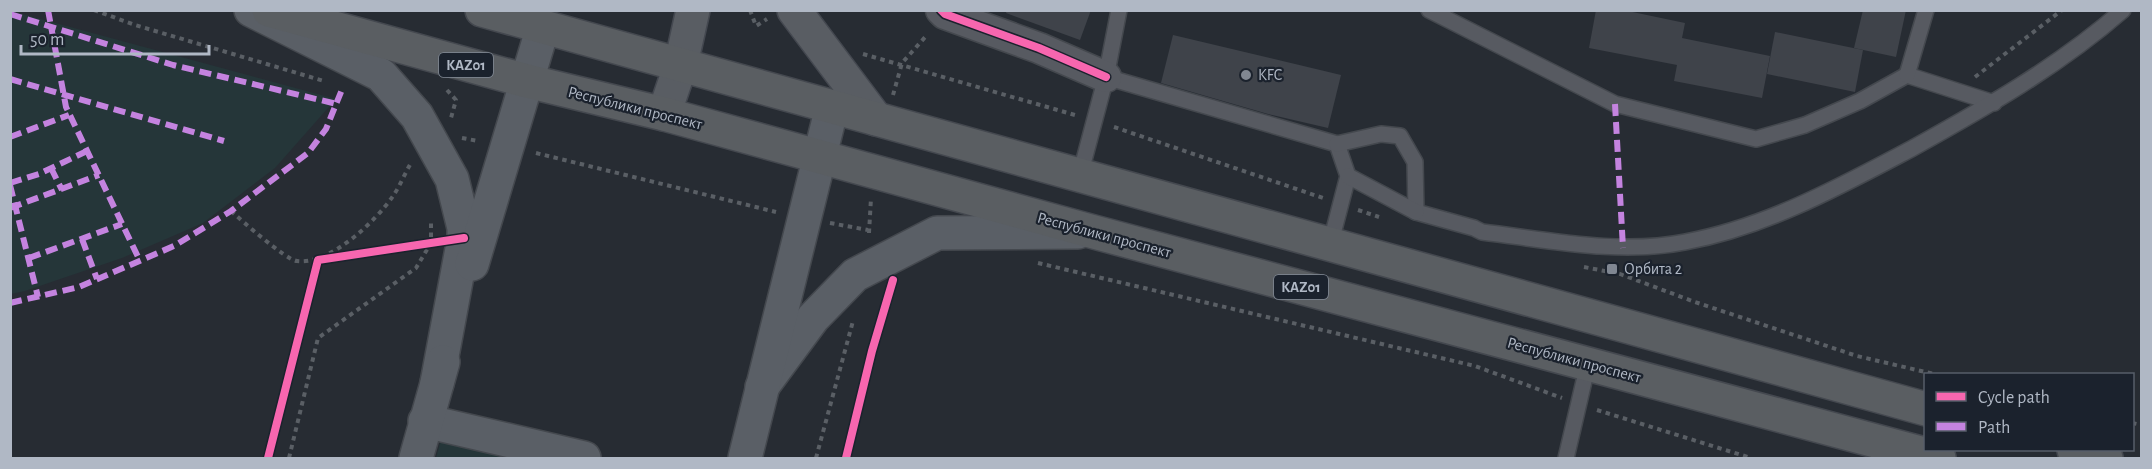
<svg xmlns="http://www.w3.org/2000/svg" width="2152" height="469" font-family="'Alegreya Sans',sans-serif">
	<style>
		.green { fill: #253639 }
		.building { fill: #3f434a }
		.lines { fill: none; stroke-linecap: round; stroke-linejoin: round }
		.service-casing { stroke: #44484e; stroke-width: 18 }
		.minor-casing { stroke: #44484e; stroke-width: 33 }
		.secondary-casing { stroke: #44484e; stroke-width: 36 }
		.primary-casing { stroke: #444850; stroke-width: 36 }
		.trunk-casing { stroke: #44484f; stroke-width: 36 }
		.path { stroke: #5a5f65; stroke-width: 4; stroke-dasharray: 4.5 4.5; stroke-linecap: butt }
		.service { stroke: #575a61; stroke-width: 15 }
		.minor { stroke: #575a61; stroke-width: 30 }
		.secondary { stroke: #5a5f66; stroke-width: 33 }
		.primary { stroke: #595d63; stroke-width: 33 }
		.trunk { stroke: #5a5e62; stroke-width: 33 }
		.quiet { stroke: #c483df; stroke-width: 6; stroke-dasharray: 12 6; stroke-linecap: butt }
		.cycleway-casing { stroke: #1b222d; stroke-width: 11 }
		.cycleway { stroke: #f766af; stroke-width: 8 }
		.poi-dot { fill: #808792; stroke: #1b222d; stroke-width: 2 }
		.labels { text-anchor: middle; dominant-baseline: central; stroke-width: 4.5; stroke-linejoin: round; paint-order: stroke }
		.shield { fill: #1b222d; stroke: #838b97; stroke-width: 1.5 }
		.shield-label { font-size: 15px; font-weight: bold; fill: #b0b8c5 }
		.poi-label { font-size: 16px; fill: #b0b8c5; stroke: #1b222d; text-anchor: start }
		.street-label { font-size: 16px; fill: #b0b8c5; stroke: #1b222d }
	</style>
	<rect width="100%" height="100%" fill="#272c33"/>
	<g class="green">
		<path d="M10 11H11L336 99 275 168 203 223 122 258 25 291 11 294Z"/>
		<path d="M444 429 551 458H436Z"/>
	</g>
	<g class="building">
		<path d="M1007 10H1091L1080 40 1006 13Z"/>
		<path d="M1596 10H1623L1685 23 1682 38 1770 56 1762 98 1674 81 1677 65 1589 48Z"/>
		<path d="M1863 10H1906L1896 57 1854 48Z"/>
		<path d="M1775 32 1863 50 1855 92 1767 74Z"/>
		<path d="M1173 35 1341 75 1328 128 1268 114 1161 83Z"/>
	</g>
	<g class="lines">
		<g class="service-casing">
			<g id="service">
				<path d="M1429 10 1615 104 1756 139 1805 125 1860 101 1907 75 1994 103"/>
				<path d="M1907 75 1926 10"/>
				<path d="M1106 77 1337 144 1348 176 1330 245"/>
				<path d="M1337 144 1381 134 1400 136 1415 162 1416 212 1474 228 1482 232C1549 240 1619 255 1685 242 1766 227 1839 187 1911 149 1985 108 2059 66 2123 10"/>
				<path d="M1080 175 1106 77 1119 10"/>
				<path d="M1348 176 1416 212"/>
				<path d="M1566 458 1588 364"/>
			</g>
		</g>
		<g class="minor-casing">
			<path id="minor" d="M941 10 945 14 1039 48 1106 77"/>
		</g>
		<g class="secondary-casing">
			<g id="secondary">
				<path d="M251 10 381 75 417 116 452 179 464 228V238L437 383"/>
				<path d="M472 264 543 27"/>
				<path d="M762 387 813 318 855 275 937 233 1078 232"/>
				<path d="M425 421 584 458"/>
				<path d="M416 458 443 362"/>
				<path d="M745 458 832 107"/>
			</g>
		</g>
		<g class="primary-casing">
			<g id="primary">
				<path d="M794 10 876 119"/>
				<path d="M664 114 681 64 693 10"/>
			</g>
		</g>
		<g class="trunk-casing">
			<g id="trunk">
				<path d="M269 10 527 81 664 114 1094 232 1939 458"/>
				<path d="M482 10 1926 409"/>
				<path d="M2074 450 2106 458"/>
			</g>
		</g>
		<g class="path">
			<path d="M94 10 135 25 324 81"/>
			<path d="M750 10 756 26 767 19"/>
			<path d="M863 54 1075 115"/>
			<path d="M1975 77 2062 10"/>
			<path d="M447 90 456 100 451 118"/>
			<path d="M893 95 902 63 927 35"/>
			<path d="M1114 127 1323 198"/>
			<path d="M462 138 478 141"/>
			<path d="M536 153 776 212"/>
			<path d="M1358 210 1379 217"/>
			<path d="M231 211C241 220 286 260 297 261 330 265 376 221 393 196 400 186 405 173 411 163"/>
			<path d="M830 223 868 230"/>
			<path d="M869 233 871 198"/>
			<path d="M1038 263 1475 366 1562 398"/>
			<path d="M1584 267 1620 274 1695 302 1857 356 1934 374"/>
			<path d="M1597 410 1751 458"/>
			<path d="M2132 423 2142 425"/>
			<path d="M289 458 318 338 416 268 431 243V222"/>
			<path d="M816 458 853 321"/>
		</g>
		<use href="#service" class="service"/>
		<use href="#minor" class="minor"/>
		<use href="#secondary" class="secondary"/>
		<use href="#primary" class="primary"/>
		<use href="#trunk" class="trunk"/>
		<g class="quiet">
			<path d="M48 10 66 107 140 261"/>
			<path d="M10 14 173 65 337 104"/>
			<path d="M10 79 224 141"/>
			<path d="M1615 104 1623 248"/>
			<path d="M10 137 69 115"/>
			<path d="M51 168 62 190"/>
			<path d="M10 183 39 174 87 151"/>
			<path d="M10 185 38 297"/>
			<path d="M10 208 99 175"/>
			<path d="M82 239 97 279"/>
			<path d="M29 258 122 224"/>
			<path d="M10 303 79 287 174 246 231 211 308 153 326 129 343 87"/>
		</g>
		<g class="cycleway-casing">
			<g id="cycleway">
				<path d="M941 10 945 14 1039 48 1106 77"/>
				<path d="M268 458 318 260 464 238"/>
				<path d="M846 458 872 351 893 280"/>
			</g>
		</g>
		<use href="#cycleway" class="cycleway"/>
	</g>
	<g class="poi-dot">
		<circle cx="1246" cy="75" r="6"/>
		<rect x="1606" y="263" width="12" height="12" rx="3"/>
	</g>
	<g class="labels">
		<g class="shield">
			<rect x="439" y="53" width="54" height="24" rx="4.5"/>
			<rect x="1274" y="275" width="54" height="24" rx="4.5"/>
		</g>
		<g class="shield-label">
			<text x="466" y="65">KАZ01</text>
			<text x="1301" y="287">KАZ01</text>
		</g>
		<g class="poi-label">
			<text x="1258" y="75">KFC</text>
			<text x="1624" y="269">Орбита 2</text>
		</g>
		<g class="street-label">
			<text transform="translate(635 108) rotate(14)">Республики проспект</text>
			<text transform="translate(1104 235) rotate(15)">Республики проспект</text>
			<text transform="translate(1574 360) rotate(15)">Республики проспект</text>
		</g>
	</g>
	<rect width="2152" height="469" fill="none" stroke="#b0b8c5" stroke-width="24"/>
	<rect x="1924" y="373" width="210" height="78" fill="#1b222d" stroke="#575e6a" stroke-width="1.5"/>
	<rect x="1936" y="392" width="30" height="9" fill="#f766af" stroke="#575e6a" stroke-width="1.5"/>
	<text x="1978" y="403" font-size="18" fill="#b0b8c5">Cycle path</text>
	<rect x="1936" y="422" width="30" height="9" fill="#c483df" stroke="#575e6a" stroke-width="1.5"/>
	<text x="1978" y="433" font-size="18" fill="#b0b8c5">Path</text>
	<path d="M21 45v9h188v-9" fill="none" stroke="#b0b8c5" stroke-width="3"/>
	<text x="30" y="45" font-size="18" fill="#b0b8c5" stroke="#1b222d" stroke-width="4.5" paint-order="stroke">50 m</text>
</svg>
